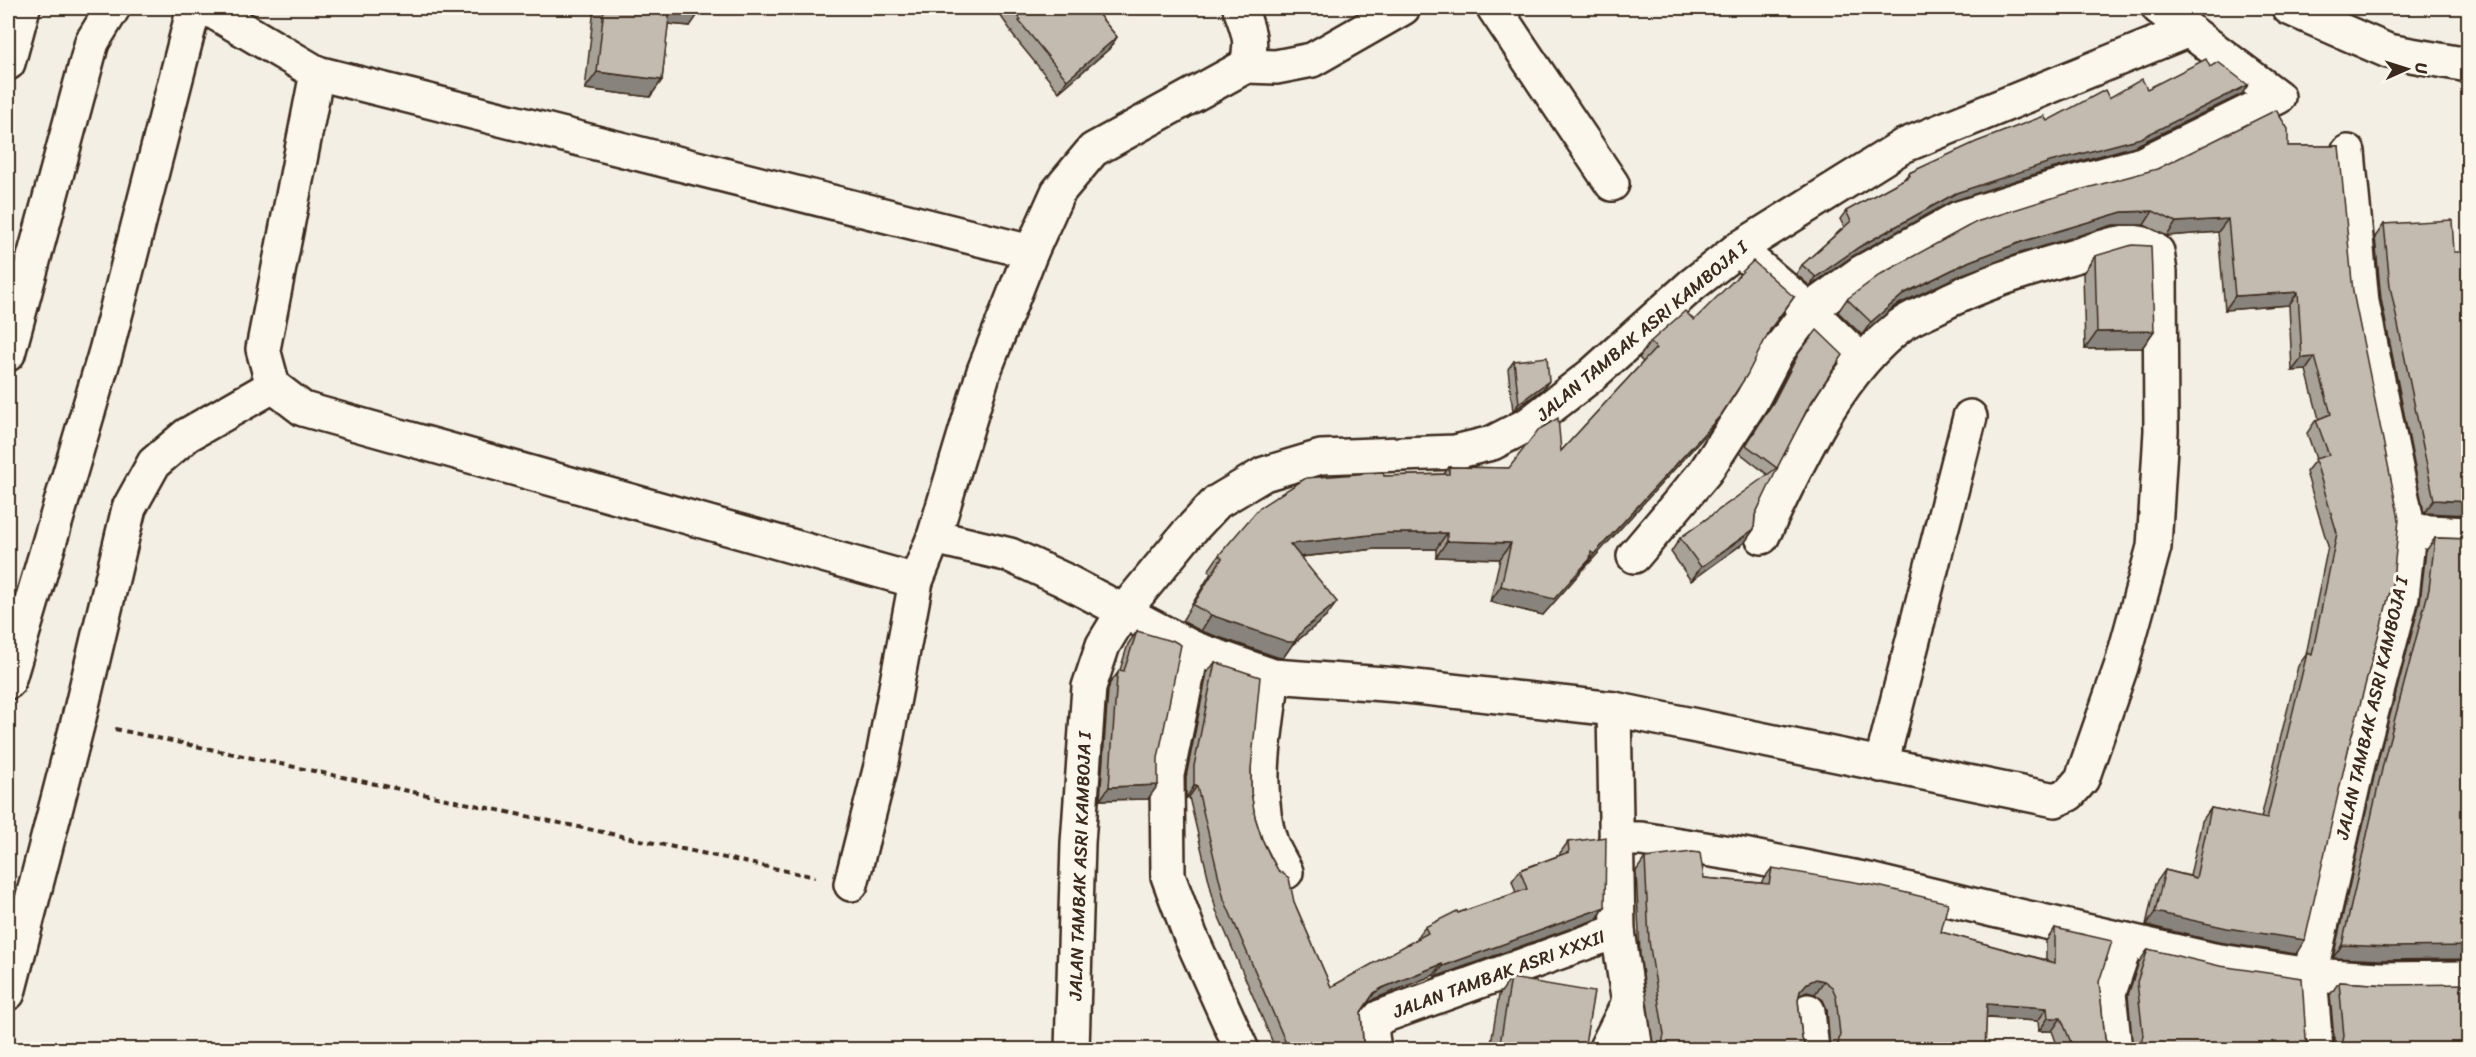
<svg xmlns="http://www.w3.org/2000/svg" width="2476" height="1057" font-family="Sriracha,sans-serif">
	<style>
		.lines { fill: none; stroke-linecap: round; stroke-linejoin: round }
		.minor-casing { stroke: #3b2a1e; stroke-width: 38 }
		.major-casing { stroke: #3b2a1e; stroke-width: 38 }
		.highway-casing { stroke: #3b2a1e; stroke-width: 38 }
		.path { stroke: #3b2a1e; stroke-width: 4; stroke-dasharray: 6 4.5; stroke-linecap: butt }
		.minor { stroke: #fbf7ec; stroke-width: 33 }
		.major { stroke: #fbf7ec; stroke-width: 33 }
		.highway { stroke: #fbf7ec; stroke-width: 33 }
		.wall { fill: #a8a197; stroke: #3b2a1e; stroke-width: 1.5 }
		.shaded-wall { fill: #88837b; stroke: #3b2a1e; stroke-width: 1.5 }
		.building { fill: #c3bbb0; stroke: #3b2a1e; stroke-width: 1.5 }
		.labels { text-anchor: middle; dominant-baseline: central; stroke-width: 6; stroke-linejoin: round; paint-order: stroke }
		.street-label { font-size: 18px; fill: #3b2a1e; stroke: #fbf7ec }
	</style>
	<rect width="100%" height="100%" fill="#f3efe4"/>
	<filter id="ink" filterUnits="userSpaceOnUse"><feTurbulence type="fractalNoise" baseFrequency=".0167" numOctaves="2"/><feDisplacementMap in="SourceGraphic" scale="12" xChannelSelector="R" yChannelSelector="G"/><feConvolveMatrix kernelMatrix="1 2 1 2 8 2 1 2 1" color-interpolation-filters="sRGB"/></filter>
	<g filter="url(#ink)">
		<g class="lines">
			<g class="minor-casing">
				<g id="minor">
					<path d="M207 8 317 73 1031 252"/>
					<path d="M1494 8 1612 184"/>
					<path d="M1246 66 1276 67 1312 60 1403 8"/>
					<path d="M317 73 263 349 273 386 303 409 916 581"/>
					<path d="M1738 249 1809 310 1861 361"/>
					<path d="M2409 531 2468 534"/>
					<path d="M934 537 1010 555 1064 580 1193 648 1273 676 1398 685 1614 709 2055 800 2069 794 2082 779 2121 667 2154 547 2161 431 2160 272 2157 252C2136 231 2099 249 2075 256 2025 270 1979 284 1934 308 1923 313 1911 318 1901 325 1835 375 1798 464 1762 537"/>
					<path d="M1634 556 1705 472 1752 400 1777 352 1809 310 1862 272 1959 218 2050 189 2142 164 2278 97 2159 8"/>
					<path d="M1193 648 1167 775 1168 876 1190 935 1242 1050"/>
					<path d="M1273 676C1266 729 1253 791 1271 843 1275 853 1281 863 1286 872"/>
					<path d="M8 682 106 351 194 8"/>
					<path d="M1614 709 1618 931 1636 1050"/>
					<path d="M1881 765 1970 417"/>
					<path d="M1616 839H1641L1743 855 1873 881 1993 910 2214 960 2310 975 2380 979 2468 978"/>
					<path d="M851 884 882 762 916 581 934 537 984 371 1031 252 1058 192 1093 150 1246 66C1254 43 1248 30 1240 8"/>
					<path d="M8 993 79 718 129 508 154 463 187 435 273 386"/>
					<path d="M1808 1011 1812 1050"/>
					<path d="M1072 1050 1078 843 1089 687 1103 645 1123 612 1187 534 1217 502 1264 474 1321 457 1455 452 1492 443 1529 424 1593 374 1692 285 1738 249 1903 146 2189 30"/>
					<path d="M1374 1050 1371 1028 1380 1017 1618 931"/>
					<path d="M1605 1050 1630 1000"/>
					<path d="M2115 1050 2109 993 2127 940"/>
					<path d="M2316 1050 2310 975 2358 764 2402 597 2409 531 2362 302 2348 152"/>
				</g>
			</g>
			<g class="major-casing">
				<path id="major" d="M8 354 92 42"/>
			</g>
			<g class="highway-casing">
				<g id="highway">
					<path d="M2289 8 2388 51 2468 65"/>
					<path d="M92 42 113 8"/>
					<path d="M8 63 23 8"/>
				</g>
			</g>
			<path class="path" d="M115 729 815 877"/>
			<use href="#minor" class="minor"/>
			<use href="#major" class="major"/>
			<use href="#highway" class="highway"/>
		</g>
		<g class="wall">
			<path d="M594 8H702L690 26 668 24 662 80 650 97 585 89Z"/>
			<path d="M995 8H1096L1094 9 1117 37 1109 49 1059 92 1011 33 1012 32Z"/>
			<path d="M2210 67 2242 94 2135 146 2044 171 1950 202 1853 256 1810 286 1796 274 1802 265 1844 227 1840 219 1846 211 1904 179 1909 173 2109 98 2147 89Z"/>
			<path d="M2288 146H2339L2349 746 2296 954 2218 942 2146 925 2155 884 2165 870 2190 876 2202 821 2211 808 2261 818 2298 666 2306 655 2328 546 2306 472 2316 459 2307 433 2316 420 2319 419 2306 370 2292 371 2289 305 2225 310 2218 232 2167 236 2144 225H2113L2014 255 1960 275 1895 306 1862 335 1838 312 1847 299Z"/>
			<path d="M2384 224 2454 252 2469 515 2424 513 2381 299 2375 237Z"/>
			<path d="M2095 256 2154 331 2142 348 2085 349 2083 273Z"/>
			<path d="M1794 297 1770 331 1710 430 1582 570 1543 615 1490 602 1500 559 1436 557V549H1376L1301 557 1326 617 1292 645 1283 658 1277 657 1201 631 1182 621 1211 573 1208 571 1219 555 1384 476 1444 474 1449 467 1509 468 1561 451 1643 362 1639 358 1650 342 1694 320Z"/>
			<path d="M1799 353 1810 404 1776 469 1755 515 1754 529 1745 542 1691 581 1671 552 1680 538 1768 475 1740 453 1768 410 1793 362Z"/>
			<path d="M1514 361 1543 389 1513 411 1508 369Z"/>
			<path d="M2435 538 2469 539V959L2380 960 2333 958 2376 768 2420 602 2426 551Z"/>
			<path d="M1137 631 1148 799 1100 800 1108 691 1110 683 1120 670 1128 644Z"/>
			<path d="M1215 662 1251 769V792L1255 817 1262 839 1294 902 1331 987 1418 939 1417 938 1425 927 1458 913 1516 893 1512 881 1520 870 1560 855V853L1568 842 1605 907 1597 919 1435 977 1434 975 1374 999 1366 1005 1361 1012 1363 1041 1367 1050H1276L1216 910 1189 797 1186 798V777L1207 673Z"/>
			<path d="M1645 858 1704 878 1762 883V881L1772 868 1941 932 2046 960V941L2055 928 2099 982 2105 1039 2111 1050H2059L2052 1031H2039L2038 1021 1986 1018 1985 1050H1830L1827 1009 1823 1000 1815 994 1807 992 1799 995 1798 1000 1802 1039 1808 1050H1654L1640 954 1636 871Z"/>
			<path d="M2148 949 2306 1039 2310 1048 2312 1050H2133L2128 995 2139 962Z"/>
			<path d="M1511 978 1584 1050H1490L1499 995Z"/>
			<path d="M2339 982 2389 985 2469 1050H2335L2330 995Z"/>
		</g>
		<g class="shaded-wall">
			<path d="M669 8H683L702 9 690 26 658 23Z"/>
			<path d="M1117 37 1109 49 1059 92 1067 80Z"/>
			<path d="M597 72 662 80 650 97 585 89Z"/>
			<path d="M2248 85 2242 94 2135 146 2044 171 1950 202 1853 256 1810 286 1816 277 1859 247 1956 193Z"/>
			<path d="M2153 211 2144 225H2113L2014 255 1960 275 1895 306 1862 335 1871 322 1905 293 1970 261 2024 241 2122 212Z"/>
			<path d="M2228 219 2218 232 2167 236 2176 222Z"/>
			<path d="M2298 292 2289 305 2225 310 2235 296Z"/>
			<path d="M2154 331 2142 348 2085 349 2097 332Z"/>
			<path d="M2315 357 2306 370 2292 371 2302 358Z"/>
			<path d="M1549 381 1543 389 1513 411 1519 403Z"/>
			<path d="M1721 415 1710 430 1583 570 1594 554Z"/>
			<path d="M2434 500 2469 502V515L2424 513Z"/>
			<path d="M1754 529 1745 542 1691 581 1701 567Z"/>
			<path d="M1387 533H1447L1436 549H1376L1279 559 1290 544Z"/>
			<path d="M1447 541 1511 543 1500 559 1436 557Z"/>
			<path d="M1590 559 1579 574 1543 615 1490 602 1501 586Z"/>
			<path d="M1337 602 1326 617 1292 645 1283 658 1277 657 1201 631 1211 615 1303 630Z"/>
			<path d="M1158 785 1148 799 1100 800 1109 787Z"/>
			<path d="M1194 786H1197L1189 797 1186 798Z"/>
			<path d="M1605 907 1597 919 1435 977 1443 966Z"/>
			<path d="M2155 912 2305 940 2296 954 2218 942 2146 925Z"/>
			<path d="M2342 945 2469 946V959L2380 960 2333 958Z"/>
			<path d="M1442 964 1434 975 1374 999 1366 1005 1374 993 1382 988Z"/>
			<path d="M1816 979 1824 981 1815 994 1807 992 1798 996 1800 991 1807 983Z"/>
			<path d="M1987 1004 2047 1008 2038 1021 1978 1017Z"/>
			<path d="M2048 1018H2061L2052 1031H2039Z"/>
		</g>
		<g class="building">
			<path d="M604 8H670L662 80 597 72Z"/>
			<path d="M683 8H702V9Z"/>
			<path d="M1012 8H1093L1117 37 1067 80 1019 21 1021 20Z"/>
			<path d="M2206 59 2210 67 2218 62 2248 85 2141 138 2050 162 1956 193 1859 247 1816 277 1802 265 1851 221 1846 211 1910 176 1909 173 1976 142 2044 116 2047 121 2105 90 2109 98 2142 79 2147 89Z"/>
			<path d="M2276 110 2288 129V146H2339L2353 292 2399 519 2393 580 2349 746 2305 940 2227 928 2155 912 2165 870 2196 878 2211 808 2267 819 2307 653 2312 655 2337 533 2315 459 2329 455 2316 420 2331 414 2315 357 2302 358 2298 292 2235 296 2228 219 2176 222 2153 211 2122 212 2024 241 1970 261 1905 293 1871 322 1847 299 1881 274 1976 222 2065 194 2157 169Z"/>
			<path d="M2452 220 2454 252H2469V502L2434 500 2390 286 2384 224Z"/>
			<path d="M2132 245 2151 246 2154 331 2097 332 2095 256Z"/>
			<path d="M1753 261 1794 297 1771 328 1747 375 1721 415 1594 554 1591 552 1590 559 1554 599 1501 586 1511 543 1447 541V533H1387L1290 544 1337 602 1303 630 1294 642H1288L1211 615 1193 605 1222 558 1219 555 1260 507 1306 478 1383 472 1384 476 1449 474V467L1509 468 1538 430 1558 418 1561 451 1656 348 1650 342 1685 311 1694 320Z"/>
			<path d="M1817 330 1843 355 1810 404 1777 468 1746 445 1774 401 1799 353Z"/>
			<path d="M1547 357 1549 381 1519 403 1514 361Z"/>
			<path d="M1778 467 1755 515 1754 529 1701 567 1680 538Z"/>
			<path d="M2435 538 2469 539V946L2389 947 2342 945 2385 756 2429 589Z"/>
			<path d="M1137 631 1171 641 1172 640 1181 645 1158 758V785L1109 787 1117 677 1119 670 1124 671Z"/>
			<path d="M1215 662 1260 677 1251 769V792L1255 817 1262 839 1270 856 1278 870 1289 878 1294 902 1331 987 1428 933 1425 927 1457 911 1458 913 1527 889 1520 870 1569 852 1568 842 1606 837 1605 907 1443 966 1442 964 1382 988 1374 993 1361 1012 1363 1041 1367 1050H1289L1224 899 1197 786H1194V766Z"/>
			<path d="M1692 852 1700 853 1704 878 1769 884 1772 868 1878 886 1948 903 1941 932 2055 963V928L2112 941 2099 982 2105 1039 2111 1050H2074L2061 1018H2048L2047 1008 1987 1004 1985 1050H1834L1838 1044 1840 1035 1836 996 1832 987 1824 981 1816 979 1807 983 1800 991 1798 1000 1802 1039 1808 1050H1658L1662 1044 1664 1035 1649 941 1645 858Z"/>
			<path d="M2148 949 2220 966 2302 978 2306 1039 2310 1048 2312 1050H2137L2141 1044 2143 1035 2137 982Z"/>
			<path d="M1511 978 1594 992 1584 1050H1499Z"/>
			<path d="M2339 982 2389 985 2469 984V1050H2338L2342 1046 2344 1036Z"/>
		</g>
	</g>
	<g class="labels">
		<g class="street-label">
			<text transform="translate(1642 331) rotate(-40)">JALAN TAMBAK ASRI KAMBOJA I</text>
			<text transform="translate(2372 708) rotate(-77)">JALAN TAMBAK ASRI KAMBOJA I</text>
			<text transform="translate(1080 866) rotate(-88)">JALAN TAMBAK ASRI KAMBOJA I</text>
			<text transform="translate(1499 974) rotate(-20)">JALAN TAMBAK ASRI XXXII</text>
		</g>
	</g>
	<rect width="2476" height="1057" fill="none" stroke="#fbf7ec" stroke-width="30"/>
	<rect x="15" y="15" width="2446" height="1027" fill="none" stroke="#3b2a1e" stroke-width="2" filter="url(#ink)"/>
	<g transform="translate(2407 69) rotate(87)" stroke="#fbf7ec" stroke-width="4.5" paint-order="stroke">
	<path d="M0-4.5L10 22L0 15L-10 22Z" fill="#3b2a1e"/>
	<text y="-9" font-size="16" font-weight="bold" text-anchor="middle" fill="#3b2a1e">U</text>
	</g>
</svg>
